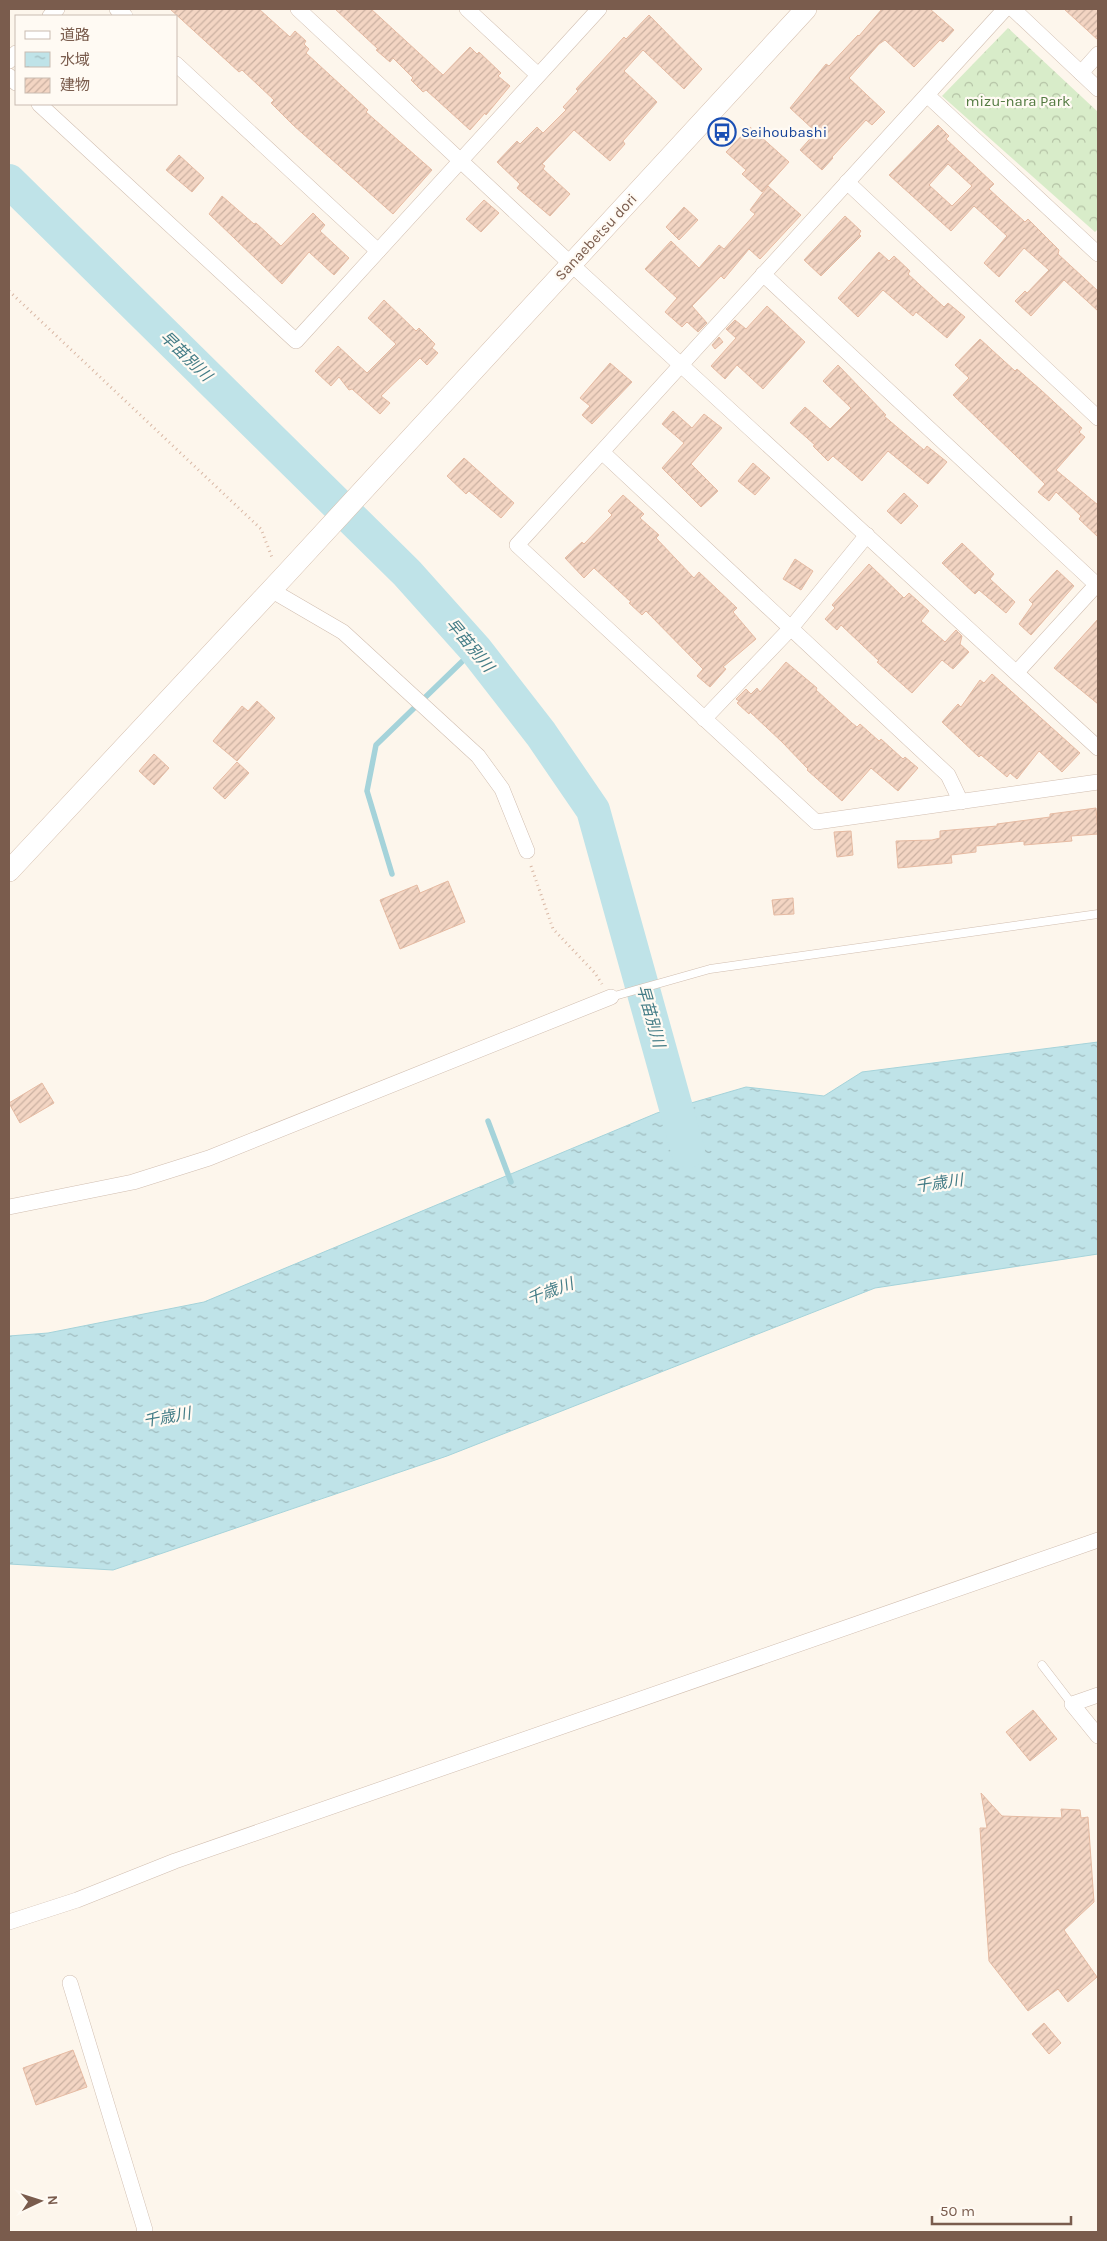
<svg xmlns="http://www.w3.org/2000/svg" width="1107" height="2241" font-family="Karla,'Noto Sans JP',sans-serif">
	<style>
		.forest { fill: url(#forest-crowns) }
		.water { fill: url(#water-ripples); stroke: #a5d3da }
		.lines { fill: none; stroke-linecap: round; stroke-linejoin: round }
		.stream { stroke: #a5d3da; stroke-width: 5.5 }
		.river { stroke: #bfe3e8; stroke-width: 34 }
		.building { fill: url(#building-hatch); stroke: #e6bba3; fill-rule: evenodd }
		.lane-casing { stroke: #d1beb0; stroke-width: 9 }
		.street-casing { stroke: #d1beb0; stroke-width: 16 }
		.secondary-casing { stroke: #d6c0b0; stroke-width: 22 }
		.path { stroke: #d9b8a5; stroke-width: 3; stroke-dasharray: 1 4; stroke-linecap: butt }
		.lane { stroke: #fff; stroke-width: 8 }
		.street { stroke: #fff; stroke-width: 15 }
		.secondary { stroke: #fff; stroke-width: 21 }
		.labels { text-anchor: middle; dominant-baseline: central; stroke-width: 4.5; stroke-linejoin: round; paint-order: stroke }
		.park-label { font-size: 15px; fill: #537a41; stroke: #fffaf3 }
		.transit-label { font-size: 15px; fill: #164399; stroke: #fffaf3; text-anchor: start }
		.street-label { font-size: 15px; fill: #7a5c4d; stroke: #fffaf3 }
		.water-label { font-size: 16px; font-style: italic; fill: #437c86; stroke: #fffaf3 }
	</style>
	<defs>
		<pattern id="forest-crowns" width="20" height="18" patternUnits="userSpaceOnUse" patternTransform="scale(1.25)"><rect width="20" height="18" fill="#d8ecc9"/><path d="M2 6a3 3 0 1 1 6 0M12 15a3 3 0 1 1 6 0" fill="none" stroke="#b4c2a5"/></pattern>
		<pattern id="water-ripples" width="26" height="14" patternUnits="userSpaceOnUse" patternTransform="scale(1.25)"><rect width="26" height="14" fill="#bfe3e8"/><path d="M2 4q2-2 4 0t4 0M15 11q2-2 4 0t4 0" fill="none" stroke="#a0bbbe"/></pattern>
		<pattern id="building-hatch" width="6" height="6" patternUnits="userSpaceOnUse" patternTransform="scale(1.25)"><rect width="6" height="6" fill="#f3d5c3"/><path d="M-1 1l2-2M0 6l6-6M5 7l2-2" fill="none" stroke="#cab0a1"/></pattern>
	</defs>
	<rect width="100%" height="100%" fill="#fdf6ec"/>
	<path class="forest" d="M1008 28 1098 112V229L1095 232 942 96Z"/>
	<path class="water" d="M1098 1042V1254L875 1288 447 1456 113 1570 9 1564V1336L48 1333 204 1302 657 1113 746 1087 824 1096 862 1072Z"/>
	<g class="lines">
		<g class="stream">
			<path d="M392 874 367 791 376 745 475 649"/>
			<path d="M488 1121 511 1182"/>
		</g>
		<path class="river" d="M9 181 407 573 475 649 541 734 593 810 688 1151"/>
	</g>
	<g class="building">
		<path d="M170 9H259L290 37 295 31 306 41 304 44 309 49 306 53 368 110 366 112 432 170 393 214 293 125 271 103 274 100 242 70 239 72Z"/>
		<path d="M335 9H371L443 75 470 47 477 54 479 52 501 73 498 76 510 86 486 115 485 113 470 130 426 90 423 92 411 80 413 78 393 58 390 62 376 50 378 49Z"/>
		<path d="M882 9H930L954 30 943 42 940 40 914 67 885 40 879 44 849 78 885 112 872 125 866 120 832 157 833 158 822 170 800 150 816 132 790 108 826 64 829 66 858 35 859 36Z"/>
		<path d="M1064 9H1098V40Z"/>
		<path d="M649 15 702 69 684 89 643 50 624 71 657 102 623 141 625 144 610 161 574 130 542 164 545 166 543 169 570 194 550 216 517 188 520 184 497 162 517 141 520 144 537 127 543 133 566 110 563 107 578 91 576 89 624 37 626 39Z"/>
		<path d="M938 125 949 136 946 139 994 184 989 189 1025 222 1028 219 1059 250 1058 254 1098 291V311L1064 280 1031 316 1015 301 1025 291 1027 293 1049 270 1024 248 999 277 984 263 1007 236 974 206 951 231 889 175ZM948 164 972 186 952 206 929 185Z"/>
		<path d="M750 127 789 162 762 192 742 174 746 170 726 152Z"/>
		<path d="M179 155 204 178 192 192 166 170Z"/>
		<path d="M768 186 801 215 760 259 749 249 724 279 721 276 692 306 707 323 698 332 687 322 682 327 665 312 677 298 645 269 671 241 699 268 719 245 724 249 755 214 750 210Z"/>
		<path d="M222 196 254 224 256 223 281 246 313 213 325 225 320 231 349 258 334 275 309 252 282 284 209 214Z"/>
		<path d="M484 200 499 213 481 232 466 219Z"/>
		<path d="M684 207 698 220 679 240 666 227Z"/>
		<path d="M845 216 861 231 859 234 861 236 821 276 804 260Z"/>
		<path d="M879 252 889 261 894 256 910 271 908 274 944 307 948 303 965 317 947 338 916 312 913 316 883 290 858 317 838 298Z"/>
		<path d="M384 300 416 331 419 328 435 344 432 348 438 353 427 365 420 358 381 396 390 403 380 414 352 389 349 390 339 377 331 386 315 371 338 346 367 373 396 344 368 318Z"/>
		<path d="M767 306 805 342 763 389 737 365 725 379 711 366 736 338 726 329 735 320 746 329Z"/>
		<path d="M719 337 723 342 715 349 712 345Z"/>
		<path d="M980 339 1015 371 1017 369 1041 390 1082 428 1079 432 1085 437 1056 470 1098 505V537L1079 519 1081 516 1056 492 1049 501 1038 492 1045 484 953 395 969 378 955 365Z"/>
		<path d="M610 363 632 382 592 424 582 415 590 406 580 398Z"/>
		<path d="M838 365 886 415 884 416 924 450 927 446 947 462 928 484 888 451 862 481 833 456 828 461 813 446 815 445 790 423 805 407 830 429 851 408 823 381Z"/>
		<path d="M673 411 692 428 704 414 722 428 691 464 718 491 701 507 662 468 684 443 662 424Z"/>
		<path d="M464 458 514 503 501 518 469 491 466 494 447 476Z"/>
		<path d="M753 463 770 478 755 495 738 481Z"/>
		<path d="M904 493 918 506 901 524 887 511Z"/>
		<path d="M623 495 644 514 640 518 659 535 656 538 694 578 699 572 737 608 733 612 756 639 723 667 726 669 710 687 697 676 703 669 646 611 642 615 629 603 631 602 594 568 584 578 565 558 582 542 584 544 612 515 608 511Z"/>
		<path d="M962 543 994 574 990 579 1015 602 1006 613 979 590 975 594 942 563Z"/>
		<path d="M795 559 813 571 801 590 783 579Z"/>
		<path d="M869 564 904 598 909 593 929 611 921 621 945 642 956 630 962 636 960 644 969 652 953 669 942 660 912 693 877 662 879 661 841 625 837 630 825 619 835 608 832 605Z"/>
		<path d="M1057 570 1074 586 1031 635 1019 624 1033 604 1029 600Z"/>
		<path d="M1098 619V704L1054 668Z"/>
		<path d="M786 662 817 688 816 690 852 723 857 727 860 724 879 741 881 739 903 759 905 757 918 768 898 791 871 768 842 801 807 770 808 769 782 742 750 712 749 714 737 703 739 701 736 699 746 689 751 694 757 688 760 692Z"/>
		<path d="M992 674 1080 753 1062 772 1039 751 1017 779 1010 773 1007 777 981 755 979 757 942 722 958 704 961 707 980 680 984 683Z"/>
		<path d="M257 701 275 718 237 761 213 741 242 706 248 711Z"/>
		<path d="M154 754 169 768 154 785 139 771Z"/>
		<path d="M237 762 249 773 225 799 213 788Z"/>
		<path d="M1096 808 1098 834 1071 836 1072 841 1024 845V841L976 846V852L951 855 952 863 898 868 896 841 932 840 940 838V831L997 826V824L1050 817V814Z"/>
		<path d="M851 831 853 855 837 857 834 832Z"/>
		<path d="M448 881 465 922 400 949 380 900 417 885 420 893Z"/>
		<path d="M793 898 794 914 774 915 772 900Z"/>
		<path d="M42 1083 54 1103 20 1123 9 1103Z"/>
		<path d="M1033 1710 1057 1739 1030 1761 1006 1732Z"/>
		<path d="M981 1793 1002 1816 1062 1818 1061 1809 1080 1810 1081 1818 1088 1817 1094 1902 1064 1930 1097 1977 1068 2002 1058 1989 1028 2011 989 1961 980 1828H987Z"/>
		<path d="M1044 2023 1061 2043 1049 2054 1032 2034Z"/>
		<path d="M73 2050 87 2087 36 2105 23 2068Z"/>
	</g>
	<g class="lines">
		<g class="lane-casing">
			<g id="lane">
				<path d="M611 997 710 969 1098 914"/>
				<path d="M1042 1665 1072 1704"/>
			</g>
		</g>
		<g class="street-casing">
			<g id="street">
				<path d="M117 9 125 16"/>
				<path d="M298 9 571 264 1098 748"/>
				<path d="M467 9 538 75"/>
				<path d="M1005 9 517 545 816 822 1098 782"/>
				<path d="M1013 9 1098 89"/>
				<path d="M50 16 57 9"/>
				<path d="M9 61 16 53"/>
				<path d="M176 64 378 251"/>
				<path d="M1081 73 1098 54"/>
				<path d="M9 76 16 83"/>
				<path d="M927 95 1098 254"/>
				<path d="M39 104 296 341 599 9"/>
				<path d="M847 182 1098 418"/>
				<path d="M763 274 1098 586"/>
				<path d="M602 452 948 775 961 802"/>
				<path d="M271 590 343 632 478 756 502 789 527 851"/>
				<path d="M1017 672 1098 583"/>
				<path d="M704 719 791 628 867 535"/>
				<path d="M9 1207 133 1182 209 1158 611 997"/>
				<path d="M1098 1695 1072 1704 1098 1736"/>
				<path d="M9 1922 77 1900 175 1861 1098 1540"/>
				<path d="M70 1983 145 2230 144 2232"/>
			</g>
		</g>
		<g class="secondary-casing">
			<path id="secondary" d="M9 871 287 573 806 9"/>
		</g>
		<g class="path">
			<path d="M9 291 261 529 273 560"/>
			<path d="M531 866 553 929 595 973 602 984"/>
		</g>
		<use href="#lane" class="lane"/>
		<use href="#street" class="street"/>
		<use href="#secondary" class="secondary"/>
	</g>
	<defs>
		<g id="bus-ring" transform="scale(1.4375)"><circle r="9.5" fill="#fffaf3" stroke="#1a4fb4" stroke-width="1.5"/><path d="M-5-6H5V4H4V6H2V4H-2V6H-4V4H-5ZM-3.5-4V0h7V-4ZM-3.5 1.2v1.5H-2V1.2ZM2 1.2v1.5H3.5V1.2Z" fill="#1a4fb4"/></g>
	</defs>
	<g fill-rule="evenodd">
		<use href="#bus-ring" x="722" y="132"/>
	</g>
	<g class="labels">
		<g class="park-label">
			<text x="1018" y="101">mizu-nara Park</text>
		</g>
		<g class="transit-label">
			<text x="741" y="132">Seihoubashi</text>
		</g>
		<g class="street-label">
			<text transform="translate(596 237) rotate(-47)">Sanaebetsu dori</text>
		</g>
		<g class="water-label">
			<text transform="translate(186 356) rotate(44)">早苗別川</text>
			<text transform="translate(470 645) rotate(50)">早苗別川</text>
			<text transform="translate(651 1016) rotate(74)">早苗別川</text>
			<text transform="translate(939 1183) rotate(-8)">千歳川</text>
			<text transform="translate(550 1291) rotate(-20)">千歳川</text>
			<text transform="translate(167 1417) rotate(-10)">千歳川</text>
		</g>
	</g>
	<rect width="1107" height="2241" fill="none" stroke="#7a5c4d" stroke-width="20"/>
	<rect x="15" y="15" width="162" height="90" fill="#fffaf3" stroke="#cabbb1"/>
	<rect x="25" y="31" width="25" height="8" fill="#ffffff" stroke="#cabbb1"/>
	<text x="60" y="40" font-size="15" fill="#7a5c4d">道路</text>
	<rect x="25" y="52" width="25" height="15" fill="url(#water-ripples)" stroke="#cabbb1"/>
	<text x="60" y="65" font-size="15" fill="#7a5c4d">水域</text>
	<rect x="25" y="78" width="25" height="15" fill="url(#building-hatch)" stroke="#cabbb1"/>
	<text x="60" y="90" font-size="15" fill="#7a5c4d">建物</text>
	<g transform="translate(40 2201) rotate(86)" stroke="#fffaf3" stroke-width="4" paint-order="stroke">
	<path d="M0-4L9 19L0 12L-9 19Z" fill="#7a5c4d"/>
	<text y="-8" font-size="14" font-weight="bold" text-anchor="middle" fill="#7a5c4d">N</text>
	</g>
	<path d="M932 2216v8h139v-8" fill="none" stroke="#7a5c4d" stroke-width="2.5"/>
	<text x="940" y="2216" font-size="15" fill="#7a5c4d" stroke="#fffaf3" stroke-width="4" paint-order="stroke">50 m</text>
</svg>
